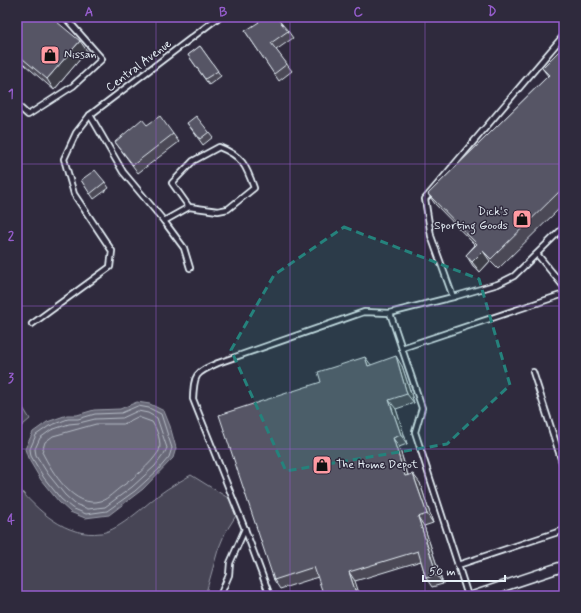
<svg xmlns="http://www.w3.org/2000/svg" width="581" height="613" font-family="Mynerve,sans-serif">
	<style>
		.green { fill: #464455; stroke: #979aa6 }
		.water { fill: #696978; stroke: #9c9fab }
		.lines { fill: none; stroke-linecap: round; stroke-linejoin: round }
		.shore { stroke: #b5bbc5; stroke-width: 1 }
		.lane-casing { stroke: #e8f1f8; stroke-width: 8 }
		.street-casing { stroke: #e8f1f8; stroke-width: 12 }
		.lane { stroke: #2f2a3d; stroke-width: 4.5 }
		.street { stroke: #2f2a3d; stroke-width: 9 }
		.wall { fill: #4b4957; stroke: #e8f1f8 }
		.shaded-wall { fill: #3d3c47; stroke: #e8f1f8 }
		.building { fill: #575565; stroke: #e8f1f8 }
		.marked { fill: #25827c; fill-opacity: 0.2; stroke: #25827c; stroke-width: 3; stroke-dasharray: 8 5; stroke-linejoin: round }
		.grid { fill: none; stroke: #965dcd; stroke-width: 1; stroke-opacity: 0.55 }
		.labels { text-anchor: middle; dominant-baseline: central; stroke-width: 3; stroke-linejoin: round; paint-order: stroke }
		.poi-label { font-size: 12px; fill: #e8f1f8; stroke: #2f2a3d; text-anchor: start }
		.street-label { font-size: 12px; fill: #e8f1f8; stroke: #2f2a3d }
		.neatline { fill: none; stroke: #965dcd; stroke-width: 1.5 }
		.grid-label { font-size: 13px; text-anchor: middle; font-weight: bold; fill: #965dcd }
	</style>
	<rect width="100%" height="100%" fill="#2f2a3d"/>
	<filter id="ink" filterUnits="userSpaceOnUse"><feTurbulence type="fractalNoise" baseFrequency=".025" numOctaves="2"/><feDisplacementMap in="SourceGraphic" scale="8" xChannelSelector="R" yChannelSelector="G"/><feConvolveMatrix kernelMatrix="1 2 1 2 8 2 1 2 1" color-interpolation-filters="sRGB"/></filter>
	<g filter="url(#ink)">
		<g class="green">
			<path d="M17 398 30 419 17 430Z"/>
			<path d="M191 475 233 501 237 514 225 533 218 550 205 596H17V486C37 510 66 538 101 533 120 530 145 505 160 494 169 487 181 481 191 475Z"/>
		</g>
		<path class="water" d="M137 402 150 404 164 411 170 426 176 448 173 458 143 489 109 515 85 518 70 512 59 502 41 480 28 458 25 449 33 432 47 422 67 415H77L94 410 120 409Z"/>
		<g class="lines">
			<g class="shore">
				<path d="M138 406 149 408 161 414 172 448 169 457 158 470 135 491 107 511 86 514 72 508 61 499 44 478 31 456 30 449 36 435 49 426 68 419H78L95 414 121 413Z"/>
				<path d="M138 411 148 413 157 418 167 448 164 454 155 466 132 487 105 507 88 509 75 504 65 495 48 474 36 455 35 449 40 438 51 430 69 424 79 423 95 419 122 418Z"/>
				<path d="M138 417 152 422C157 429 162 443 159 451 150 465 134 478 121 487 115 491 108 499 101 501 74 509 52 472 42 452L45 442 53 436 96 424H123Z"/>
			</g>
			<g class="lane-casing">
				<g id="lane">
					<path d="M17 105 28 115 73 86 102 59 65 17"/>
					<path d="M90 115 123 172 164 221 189 207 218 211 228 209 254 188C246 165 242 156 219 147L193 161 172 183 189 207"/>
					<path d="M164 221 184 248 190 268"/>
					<path d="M537 254 564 287"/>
					<path d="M453 297 498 284 514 276 564 227"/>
					<path d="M390 313 422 408 415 432 468 596"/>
					<path d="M32 324 110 267 112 251 74 194 64 159 76 133 90 115 219 17"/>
					<path d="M402 348 564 294"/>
					<path d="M533 372 564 468"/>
					<path d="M458 565 564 530"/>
					<path d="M220 596 229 575 230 563 245 529"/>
					<path d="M270 596 245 529 193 399C194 374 195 373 218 363L364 312 390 313 453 297 431 236 425 199 564 35"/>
				</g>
			</g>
			<g class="street-casing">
				<path id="street" d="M474 596 564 566"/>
			</g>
			<use href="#lane" class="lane"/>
			<use href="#street" class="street"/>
		</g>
		<g class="wall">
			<path d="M17 17 87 51 54 90 17 58Z"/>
			<path d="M245 31H288L293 38 276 50 292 71 279 81Z"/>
			<path d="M200 46 221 76 209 85 188 55Z"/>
			<path d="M564 46V204L498 269 490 261 480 272 473 266 466 255 475 245 435 204 428 194 548 76 542 68Z"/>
			<path d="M187 123 209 132 213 137 203 145Z"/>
			<path d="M147 125 173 134 179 142 138 173 115 142Z"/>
			<path d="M81 180 105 182 109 188 94 199Z"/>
			<path d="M371 365 402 366 414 403 396 409 407 444 399 447 408 475 420 483 433 523 424 526 443 584 432 587 426 578 421 561 355 581 318 577 280 589 274 580 321 382Z"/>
		</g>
		<g class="shaded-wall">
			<path d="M80 41 87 51 54 90 47 79Z"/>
			<path d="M483 251 490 261 480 272 472 262Z"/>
			<path d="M396 356 402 366 414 403 407 394Z"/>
			<path d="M365 357 372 366H368Z"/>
			<path d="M389 400 396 409 407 444 401 435Z"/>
			<path d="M393 438 399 447 411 485 405 476Z"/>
			<path d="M413 474 420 483 433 523 427 514Z"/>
			<path d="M418 517 424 526 443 584 437 575Z"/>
			<path d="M349 572 355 581 360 596H357Z"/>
		</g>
		<g class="building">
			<path d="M17 17H51L80 41 47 79 17 54Z"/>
			<path d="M256 17H276L288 31 271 43 287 64 274 74 245 31 259 22Z"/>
			<path d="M200 46 218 71 205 79 188 55Z"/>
			<path d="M564 46V187L491 259 483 251 472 262 466 255 477 244 428 194 549 75 542 68Z"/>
			<path d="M160 116 173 134 133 165 115 142 142 119 147 125Z"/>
			<path d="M196 116 209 132 200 139 187 123Z"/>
			<path d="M95 170 105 182 90 194 81 180Z"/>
			<path d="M396 356 407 394 389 400 401 435 393 438 405 476 413 474 427 514 418 517 437 575 426 578 418 551 349 572 357 596H324L314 567 274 580 219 415 321 382 318 372 365 357 368 366Z"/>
		</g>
	</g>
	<path class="marked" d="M344 227 479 279 510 385 447 444 286 471 231 350 274 275Z"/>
	<path class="grid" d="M156 17V596M290 17V596M425 17V596M17 164H564M17 306H564M17 449H564"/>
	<defs>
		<g id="shop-square" transform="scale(1)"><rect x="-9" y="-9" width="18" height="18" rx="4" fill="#ff9aa2" stroke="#2f2a3d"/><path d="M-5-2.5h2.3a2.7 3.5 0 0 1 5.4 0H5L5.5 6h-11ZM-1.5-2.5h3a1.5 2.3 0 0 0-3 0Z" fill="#111"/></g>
	</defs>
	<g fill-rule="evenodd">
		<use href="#shop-square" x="50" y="55"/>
		<use href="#shop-square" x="522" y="219"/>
		<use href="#shop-square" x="322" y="465"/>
	</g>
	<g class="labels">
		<g class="poi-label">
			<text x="64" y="55">Nissan</text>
			<text x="508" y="212" text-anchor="end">Dick's<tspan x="508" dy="14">Sporting Goods</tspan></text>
			<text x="336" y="465">The Home Depot</text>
		</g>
		<g class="street-label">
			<text transform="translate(139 66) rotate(-37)">Central Avenue</text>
		</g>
	</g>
	<rect width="581" height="613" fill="none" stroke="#2f2a3d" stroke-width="44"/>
	<path d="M423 575v6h82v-6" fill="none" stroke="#e8f1f8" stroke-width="2"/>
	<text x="429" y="575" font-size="12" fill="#e8f1f8" stroke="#2f2a3d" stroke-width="3" paint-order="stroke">50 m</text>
	<rect x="22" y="22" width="537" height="569" class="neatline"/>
	<g class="grid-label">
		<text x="89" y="16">A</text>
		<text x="223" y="16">B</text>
		<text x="358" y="16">C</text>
		<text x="492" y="16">D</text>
		<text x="11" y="98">1</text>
		<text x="11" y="240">2</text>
		<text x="11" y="382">3</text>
		<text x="11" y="524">4</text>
	</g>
</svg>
